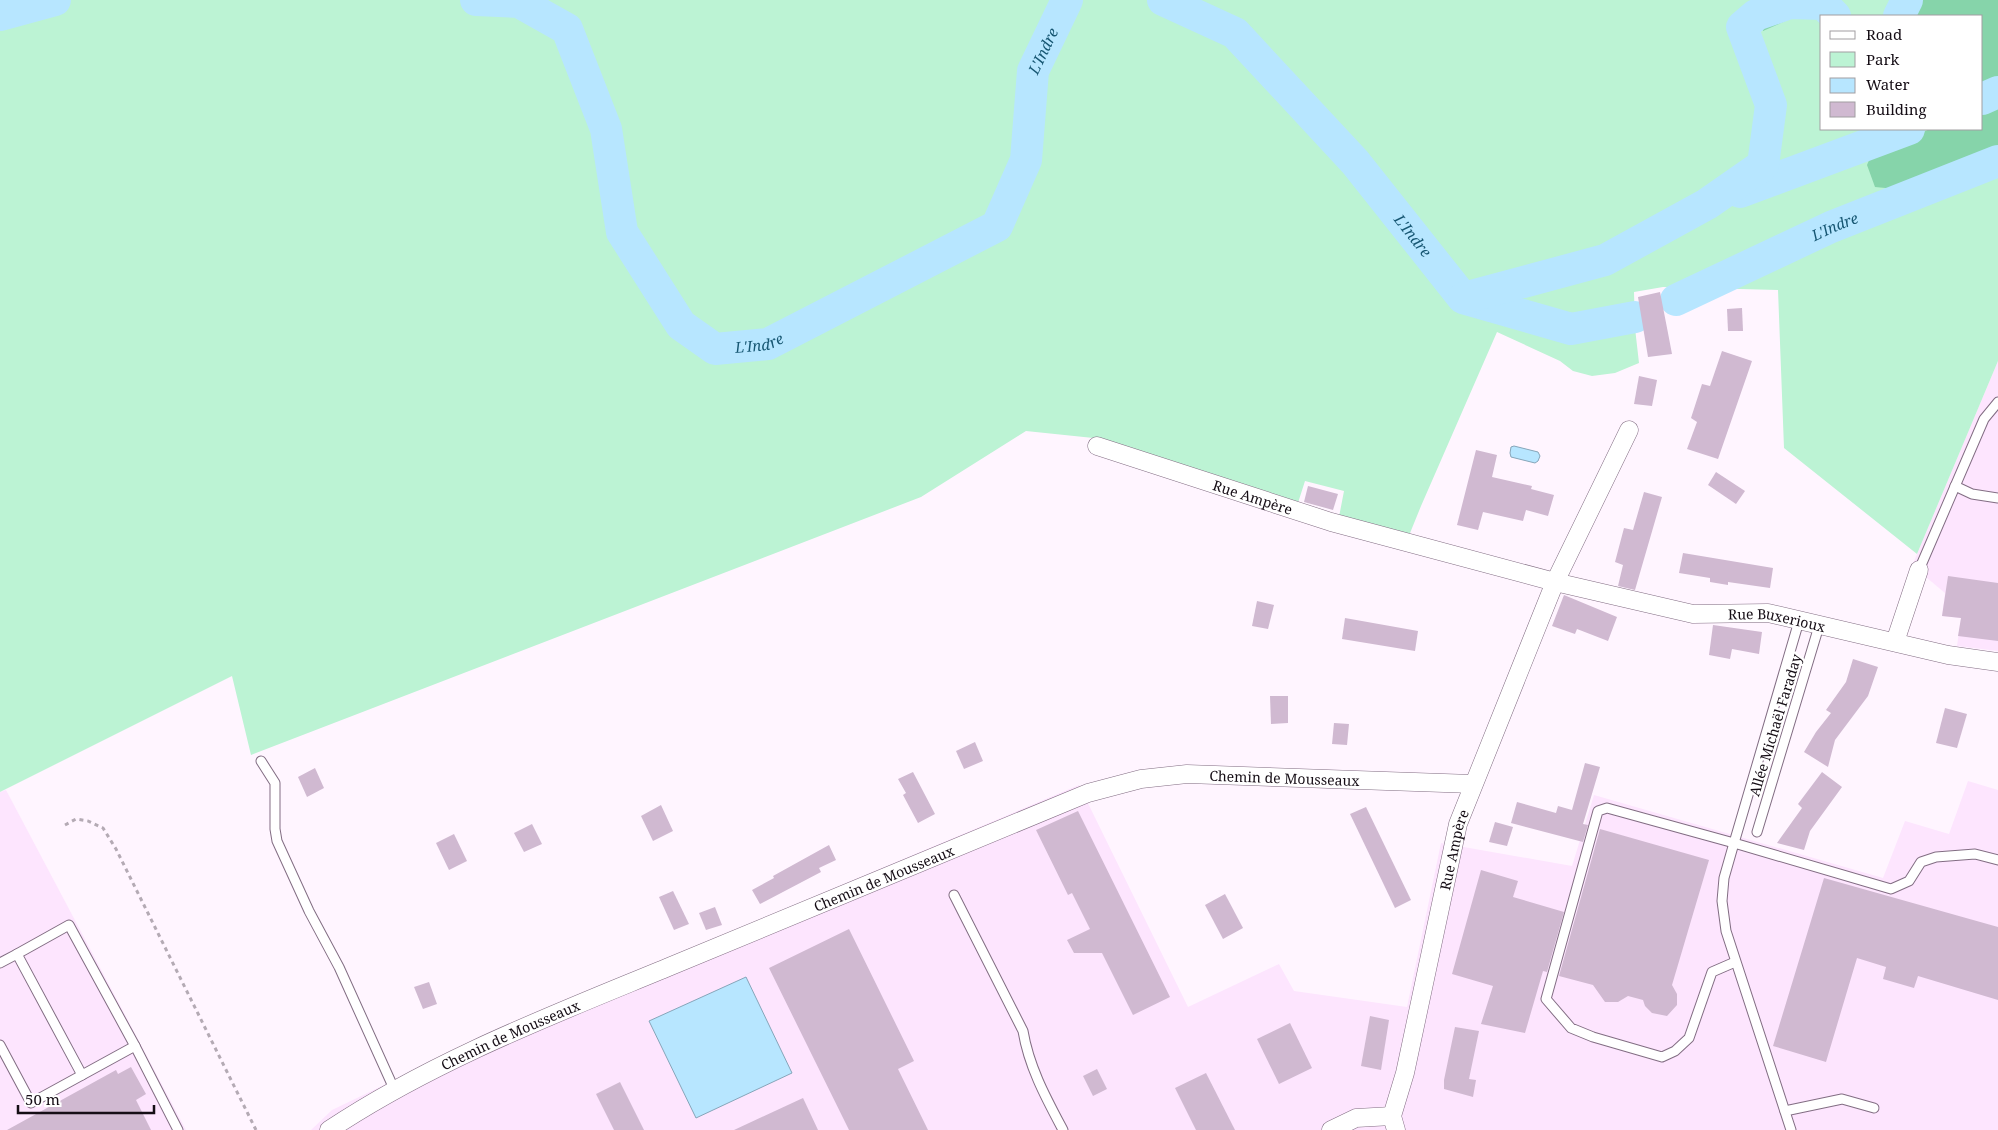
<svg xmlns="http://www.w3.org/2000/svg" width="1998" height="1130" font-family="'Noto Serif',serif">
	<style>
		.built { fill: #fde5fe }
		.green { fill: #bcf3d4; fill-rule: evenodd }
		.forest { fill: #86d4aa }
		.water { fill: #b7e6ff; stroke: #86a5b9 }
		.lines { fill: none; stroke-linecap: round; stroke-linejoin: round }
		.river { stroke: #b7e6ff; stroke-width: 32 }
		.building { fill: #d0b9d1 }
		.service-casing { stroke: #826d83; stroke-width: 11 }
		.minor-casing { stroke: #826d83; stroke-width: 19 }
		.path { stroke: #b4aab4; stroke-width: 3; stroke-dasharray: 4 4; stroke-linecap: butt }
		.service { stroke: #fff; stroke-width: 9 }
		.minor { stroke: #fff; stroke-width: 18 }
		.labels { text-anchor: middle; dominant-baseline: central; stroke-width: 4.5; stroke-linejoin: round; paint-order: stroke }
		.street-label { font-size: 14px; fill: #150d15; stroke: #fff }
		.water-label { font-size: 15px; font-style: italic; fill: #175773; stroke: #fff }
	</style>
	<rect width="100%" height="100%" fill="#fff5ff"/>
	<g class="built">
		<path d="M1998 361V651L1957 646 1961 618 1942 616 1945 593 1926 577 1910 571Z"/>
		<path d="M1968 781 1998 790V1130H311L332 1110 496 1031 1079 785 1188 1007 1279 964 1294 991 1407 1007 1441 843 1572 866 1594 795 1883 878 1905 821 1949 834Z"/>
		<path d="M6 790 186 1130H0V792Z"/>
	</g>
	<path class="green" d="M0 0H1998V361L1917 554 1784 448 1778 290 1663 287 1634 292 1635 328 1639 363 1615 373 1592 376 1573 371 1560 361 1497 332 1421 506 1408 538 1339 517 1344 491 1305 481 1297 506 1103 439 1026 431 921 497 251 755 232 676 0 792ZM1822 16H1982V129H1822Z"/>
	<g class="forest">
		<path d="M1840 0 1850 16H1822V18L1801 14 1763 31 1760 0Z"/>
		<path d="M1908 0H1998V154L1958 163 1936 176 1896 189 1875 187 1867 165 1875 146 1893 145 1930 129H1982V16H1908Z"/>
	</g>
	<g class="water">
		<path d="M1514 446 1538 452 1540 456 1538 461 1535 463 1511 457 1510 453 1511 447Z"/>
		<path d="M746 977 792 1073 696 1118 649 1021Z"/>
	</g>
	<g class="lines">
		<g class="river">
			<path id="s1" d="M476 0 519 2 567 29 606 129 622 232 681 325 715 349 768 344 997 226 1026 160 1033 71 1067 0"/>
			<path id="s2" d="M1163 0 1235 33 1355 162 1463 298 1571 329 1635 317"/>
			<path d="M0 15 55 0"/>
			<path d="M1899 16 1907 0"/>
			<path d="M1982 99 1998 92"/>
			<path d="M1740 192 1909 129"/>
			<path d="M1464 298 1605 260 1707 204 1763 165 1771 105 1742 27 1756 15 1790 3 1823 4 1835 16"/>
			<path id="s3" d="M1676 300 1831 227 1998 161"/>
		</g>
	</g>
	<g class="building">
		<path d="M1660 292 1668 333H1666H1668L1672 354 1648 357 1638 297Z"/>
		<path d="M1742 308 1743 331H1728L1727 309Z"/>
		<path d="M1722 351 1752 361 1718 459 1687 449 1697 422 1691 418 1702 384 1710 386Z"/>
		<path d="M1639 376 1657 380 1652 406 1634 404Z"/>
		<path d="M1476 450 1497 455 1492 477 1532 486 1531 489 1554 495 1548 516 1526 510 1523 521 1483 512 1478 530 1457 525Z"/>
		<path d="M1716 472 1745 491 1736 504 1708 485Z"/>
		<path d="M1308 486 1338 494 1333 510 1304 502Z"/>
		<path d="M1644 492 1662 497 1635 590 1618 586 1623 565 1615 562 1624 528 1633 530Z"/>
		<path d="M1683 553 1773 568 1770 588 1728 582V585L1710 582V578L1679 573Z"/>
		<path d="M1948 576 1998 583V641L1958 636 1961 618 1942 616Z"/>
		<path d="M1564 595 1617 617 1608 641 1577 629 1575 634 1552 626Z"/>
		<path d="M1257 601 1274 605 1268 629 1252 626Z"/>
		<path d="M1345 618 1418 631 1415 651 1342 639Z"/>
		<path d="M1713 625 1762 632 1759 654 1732 649 1730 659 1709 655Z"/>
		<path d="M1853 659 1878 667 1868 696 1835 740 1828 767 1804 752 1816 732 1831 713 1826 710 1846 682Z"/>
		<path d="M1270 696H1288V723L1271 724Z"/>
		<path d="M1945 708 1967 714 1957 748 1936 743Z"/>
		<path d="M1334 723 1349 724 1347 745 1332 744Z"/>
		<path d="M975 742 983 761 964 769 956 751Z"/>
		<path d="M1585 763 1600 767 1583 824 1588 825 1583 842 1511 823 1517 802 1556 813 1558 806 1572 810Z"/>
		<path d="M315 768 324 788 307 797 298 777Z"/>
		<path d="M913 772 935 814 918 823 903 795 906 793 898 779Z"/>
		<path d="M1822 772 1842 787 1810 831 1804 850 1777 843 1802 808 1798 804Z"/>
		<path d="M661 805 673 831 653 841 641 816Z"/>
		<path d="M1366 807 1411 900 1395 908 1350 814Z"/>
		<path d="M1078 811 1170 997 1133 1015 1102 953H1074L1067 940 1090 929 1072 893 1068 895 1036 830Z"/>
		<path d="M1495 822 1513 827 1507 846 1489 842Z"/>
		<path d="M532 824 542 844 524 852 514 833Z"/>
		<path d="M1600 829 1709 860 1672 985 1677 994V1005L1667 1016 1652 1013 1645 1006 1643 1000 1628 996 1618 1002H1605L1593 985 1559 976Z"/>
		<path d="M454 834 467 861 449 870 436 843Z"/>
		<path d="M829 845 836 860 819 868 821 872 760 904 752 890 774 878 773 876Z"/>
		<path d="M1481 870 1518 881 1513 897 1564 912 1547 972 1543 971 1525 1033 1481 1024 1493 986 1452 974Z"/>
		<path d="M1824 878 1998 927V1000L1918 976 1914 988 1883 979 1886 967 1857 958 1826 1062 1773 1046Z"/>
		<path d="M673 891 689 924 674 930 659 897Z"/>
		<path d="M1225 894 1243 928 1223 939 1205 905Z"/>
		<path d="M715 907 722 925 706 930 699 913Z"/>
		<path d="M849 929 914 1061 898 1069 928 1130H849L769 968Z"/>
		<path d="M429 982 437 1004 423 1009 414 987Z"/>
		<path d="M1370 1016 1389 1020 1381 1070 1361 1066Z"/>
		<path d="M1290 1023 1312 1068 1279 1084 1257 1039Z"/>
		<path d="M1455 1027 1479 1031 1469 1079 1476 1080 1473 1097 1444 1089V1080Z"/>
		<path d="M131 1067 146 1094 136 1100 151 1130H7L116 1070 118 1074Z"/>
		<path d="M1097 1069 1107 1089 1093 1096 1083 1076Z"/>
		<path d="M1206 1073 1235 1130H1196L1175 1088Z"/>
		<path d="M620 1082 644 1130H614L596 1094Z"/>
		<path d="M803 1098 818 1130H734Z"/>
	</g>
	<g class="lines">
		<g class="service-casing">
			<g id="service">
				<path d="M1955 486 1972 494 1998 498"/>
				<path d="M1919 570 1984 419 1998 402"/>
				<path d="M261 761 275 783V829L277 841 309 911 339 967 395 1091"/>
				<path d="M1757 832 1819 626"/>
				<path d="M954 895 1023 1031C1029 1067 1046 1098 1063 1130"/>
				<path d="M1735 962 1712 972 1689 1038 1675 1051 1662 1057 1593 1037 1571 1028 1546 999 1598 811 1607 808 1734 843 1891 889 1909 881 1921 862 1936 857 1975 854 1998 860"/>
				<path d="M0 963 17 954"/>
				<path d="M0 1045 31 1103 135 1046 178 1130"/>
				<path d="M82 1075 17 954 69 925 135 1046"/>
				<path d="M1785 1111 1842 1099 1874 1108"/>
				<path d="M1791 1130 1726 931 1722 901 1724 878 1734 843 1799 621"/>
			</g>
		</g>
		<g class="minor-casing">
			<g id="minor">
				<path id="s4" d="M1097 446 1331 522 1555 582 1693 614 1768 613 1948 655 1998 662"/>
				<path d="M1895 642 1919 570"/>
				<path id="s5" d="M329 1130C434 1060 555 1014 671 966 810 908 949 851 1088 793L1141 779 1187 774 1473 784"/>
				<path d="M1331 1130 1356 1118 1392 1116"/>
				<path id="s6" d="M1396 1130 1392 1116 1405 1073 1458 824 1555 582 1629 430"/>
			</g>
		</g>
		<path class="path" d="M65 825 76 819 88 821 103 828 116 849 256 1130"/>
		<use href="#service" class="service"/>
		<use href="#minor" class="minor"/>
	</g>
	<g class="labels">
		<g class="street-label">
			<text stroke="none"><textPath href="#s4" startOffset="164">Rue Ampère</textPath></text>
			<text stroke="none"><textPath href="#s4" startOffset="704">Rue Buxerioux</textPath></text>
			<text transform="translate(1775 725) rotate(-73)">Allée Michaël Faraday</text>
			<text stroke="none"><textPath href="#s5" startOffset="1030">Chemin de Mousseaux</textPath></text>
			<text stroke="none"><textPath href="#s6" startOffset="288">Rue Ampère</textPath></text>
			<text stroke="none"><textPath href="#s5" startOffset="610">Chemin de Mousseaux</textPath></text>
			<text stroke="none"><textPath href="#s5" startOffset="205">Chemin de Mousseaux</textPath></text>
		</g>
		<g class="water-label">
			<text stroke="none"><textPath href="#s1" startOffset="956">L'Indre</textPath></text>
			<text stroke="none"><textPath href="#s3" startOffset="175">L'Indre</textPath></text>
			<text stroke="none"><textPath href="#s2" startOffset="349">L'Indre</textPath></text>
			<text stroke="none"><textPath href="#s1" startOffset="506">L'Indre</textPath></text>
		</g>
	</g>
	<rect x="1820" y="15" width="162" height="115" fill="#ffffff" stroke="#a19ea1"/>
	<rect x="1830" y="31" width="25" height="8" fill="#ffffff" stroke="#a19ea1"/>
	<text x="1866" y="40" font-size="15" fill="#150d15">Road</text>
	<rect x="1830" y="52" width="25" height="15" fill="#bcf3d4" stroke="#a19ea1"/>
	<text x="1866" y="65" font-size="15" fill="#150d15">Park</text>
	<rect x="1830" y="78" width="25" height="15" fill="#b7e6ff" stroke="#a19ea1"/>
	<text x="1866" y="90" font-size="15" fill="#150d15">Water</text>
	<rect x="1830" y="102" width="25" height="15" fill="#d0b9d1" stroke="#a19ea1"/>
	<text x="1866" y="115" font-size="15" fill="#150d15">Building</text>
	<path d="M18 1105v8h136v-8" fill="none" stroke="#150d15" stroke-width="2.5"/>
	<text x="25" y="1105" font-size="15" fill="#150d15" stroke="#ffffff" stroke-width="4" paint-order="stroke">50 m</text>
</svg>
